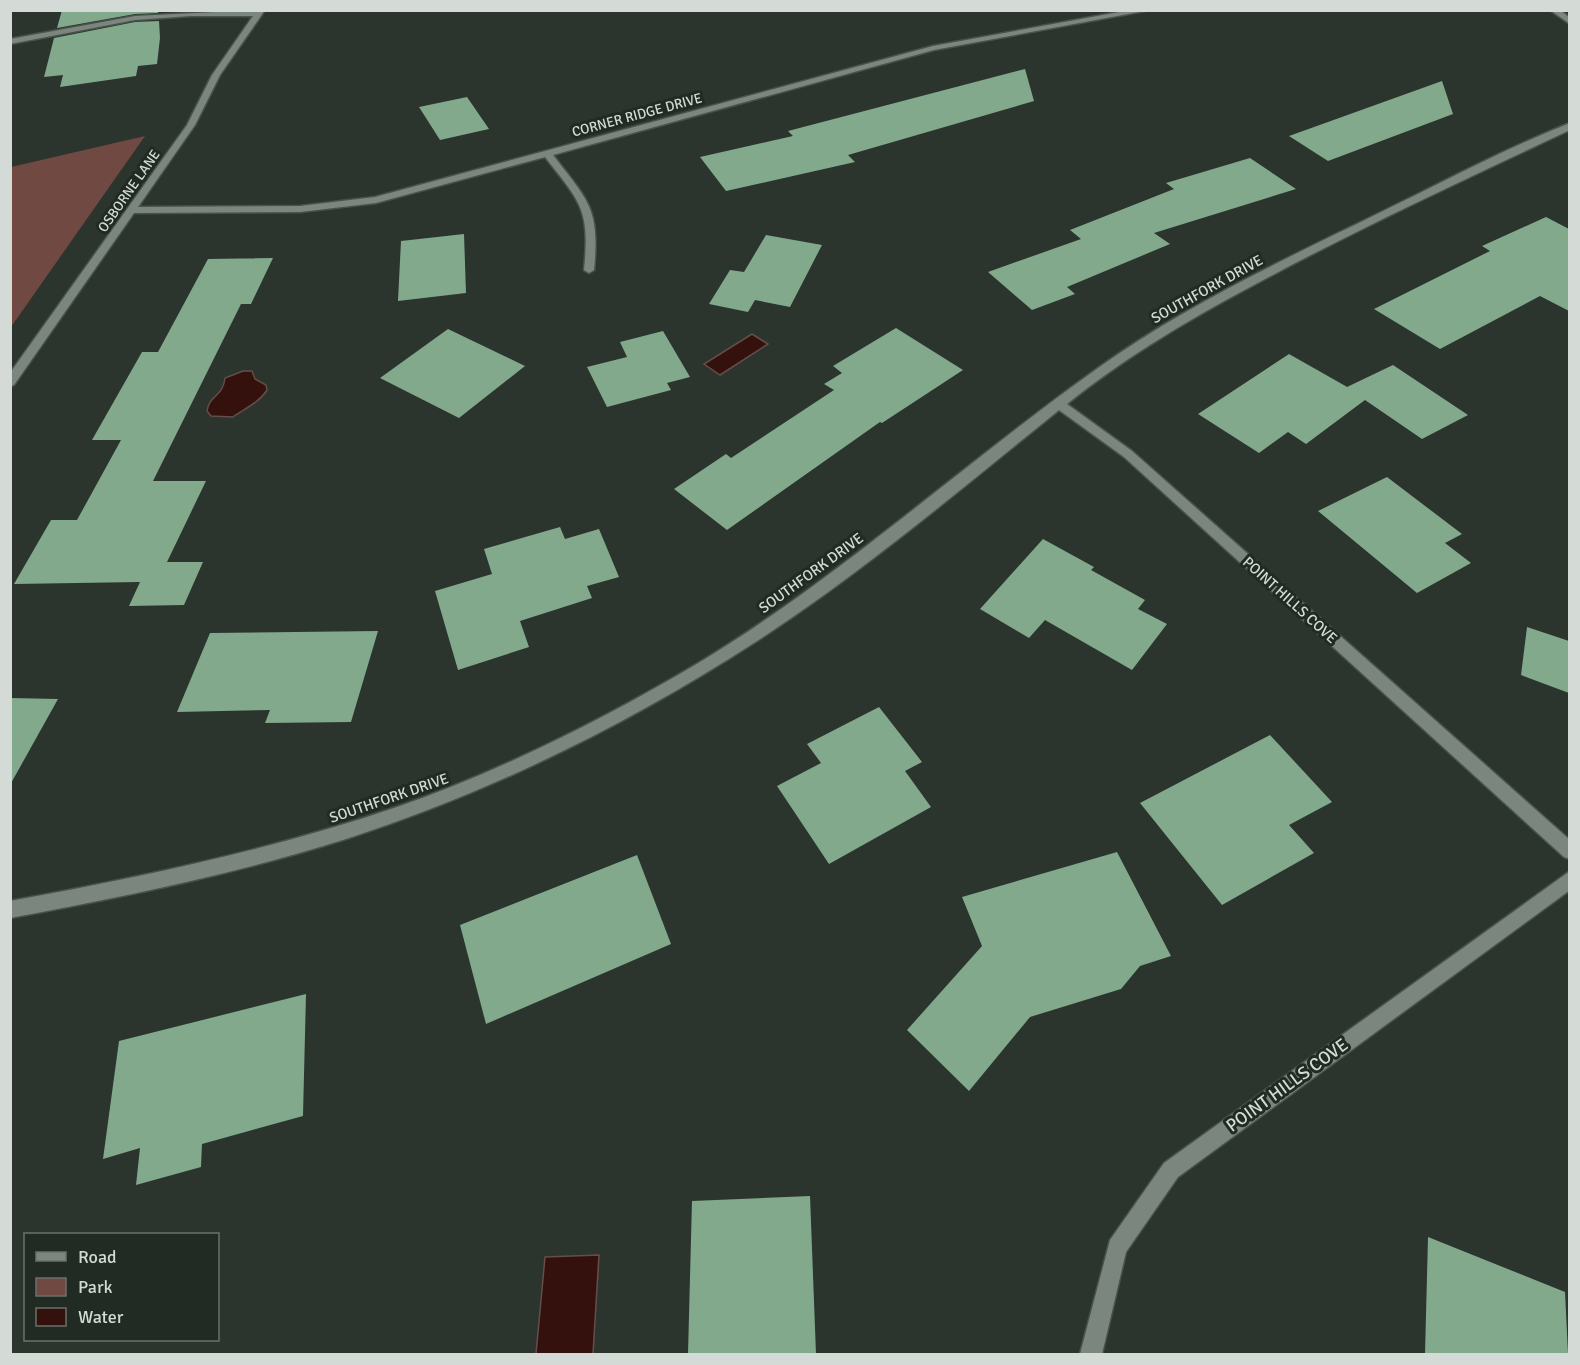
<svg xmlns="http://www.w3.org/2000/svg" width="1580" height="1365" font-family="Signika,sans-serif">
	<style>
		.green { fill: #704943 }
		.water { fill: #35110d; stroke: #654e49; stroke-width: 1.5 }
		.building { fill: #82a98c }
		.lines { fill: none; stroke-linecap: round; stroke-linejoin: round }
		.minor-casing { stroke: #49524c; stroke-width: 3 }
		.minor { fill: #7b877e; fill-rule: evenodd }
		.labels { text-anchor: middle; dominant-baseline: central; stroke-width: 6; stroke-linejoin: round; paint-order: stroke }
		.far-street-label { font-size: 14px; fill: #d4dbd6; stroke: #212b24 }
		.street-label { font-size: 15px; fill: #d4dbd6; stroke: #212b24 }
		.near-street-label { font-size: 18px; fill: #d4dbd6; stroke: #212b24 }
	</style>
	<rect width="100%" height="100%" fill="#2b352d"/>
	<path class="green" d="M145 136 11 327V167Z"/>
	<g class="water">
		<path d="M752 334 768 344 720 375 704 364Z"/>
		<path d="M243 371H252L255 379 266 385 267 390C260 402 244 409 233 417L211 416 207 411C209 395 223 397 225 378Z"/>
		<path d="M599 1255 593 1354H536L545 1257Z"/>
	</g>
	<g class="building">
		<path d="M62 10H158V13L135 14 57 28Z"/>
		<path d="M159 21 160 38 157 64 138 66 136 76 60 87 63 75 44 77 54 38 135 22Z"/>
		<path d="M1025 69 1034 101 848 155 855 162 726 191 700 157 793 136 788 131Z"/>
		<path d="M1442 81 1453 114 1328 161 1289 136Z"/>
		<path d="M467 97 489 129 440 140 419 107Z"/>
		<path d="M1250 158 1296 189 1154 233 1170 244 1067 287 1075 294 1032 310 988 272 1081 239 1070 230 1174 189 1166 183Z"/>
		<path d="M1546 217 1569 229V311L1540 296 1440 349 1374 309 1490 251 1482 246Z"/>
		<path d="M464 234 466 293 398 301 401 241Z"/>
		<path d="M766 235 822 245 790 307 755 300 748 312 709 304 730 270 744 272Z"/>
		<path d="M273 258 251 304H241L153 481H206L167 562H203L184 605 129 606 140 582 14 584 51 520H77L121 440H92L142 352H158L208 259Z"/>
		<path d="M896 328 963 370 882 423 880 422 727 530 674 489 726 454 731 458 834 390 824 384 842 373 833 366Z"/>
		<path d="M448 329 525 366 459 418 380 378Z"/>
		<path d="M663 331 690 377 667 383 671 390 607 407 587 367 627 357 620 342Z"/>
		<path d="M1289 354 1349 388 1347 387 1393 365 1468 415 1422 439 1365 400 1306 444 1288 432 1259 453 1198 414Z"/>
		<path d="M1387 477 1462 534 1445 543 1471 563 1417 593 1318 511Z"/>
		<path d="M560 527 565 539 599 529 619 577 587 586 592 598 520 621 529 647 458 670 435 591 492 574 484 549Z"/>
		<path d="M1043 539 1094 567 1091 570 1145 600 1138 609 1167 624 1132 670 1045 620 1029 638 980 609Z"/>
		<path d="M1527 627 1569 641V693L1521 675Z"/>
		<path d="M378 631 351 722 265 723 270 710 177 712 210 633Z"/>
		<path d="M10 698 58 699 10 785Z"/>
		<path d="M879 707 922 762 905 771 931 807 829 864 777 786 821 763 807 744Z"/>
		<path d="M1270 735 1332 802 1289 825 1314 853 1222 905 1140 803Z"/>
		<path d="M1117 852 1171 956 1140 966 1121 989 1030 1017 969 1091 907 1030 982 946 962 897Z"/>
		<path d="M637 855 671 944 486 1024 460 925Z"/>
		<path d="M306 994 303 1116 202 1144 201 1167 136 1185 140 1148 103 1159 119 1041Z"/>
		<path d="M810 1196 816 1354H688L692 1201Z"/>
		<path d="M1428 1237 1565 1292 1568 1354H1425Z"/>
	</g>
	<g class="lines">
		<g class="minor-casing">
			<g id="minor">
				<path d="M257 10H265L220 75 195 125 138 207 300 206 375 197 933 46 1130 10H1150L934 50 553 155C589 202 600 208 594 270L589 273 584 270C590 209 581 203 545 157L376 203 300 212 134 213 14 385 10 386V373L187 125 212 75 253 16H190L135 20 10 44V39L135 16Z"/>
				<path d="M1550 10H1560L1570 18V24Z"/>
				<path d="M1570 123V130C1468 178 1366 225 1267 278 1197 315 1129 354 1067 404L1132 451 1570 840V859L1564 857 1124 457 1059 410C961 489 863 572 757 641 629 724 491 792 346 839 236 874 123 897 10 918V901C141 877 271 850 397 807 503 770 604 719 700 662 842 576 964 463 1098 368 1184 306 1283 260 1377 214 1441 183 1504 149 1570 123Z"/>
				<path d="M1570 871V890L1178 1177 1126 1252 1102 1354H1080L1110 1240 1164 1163Z"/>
			</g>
		</g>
		<use href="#minor" class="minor"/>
	</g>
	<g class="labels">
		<g class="far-street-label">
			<text transform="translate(637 115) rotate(-15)">CORNER RIDGE DRIVE</text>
			<text transform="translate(129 191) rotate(-55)">OSBORNE LANE</text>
		</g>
		<g class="street-label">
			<text transform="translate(1207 289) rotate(-29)">SOUTHFORK DRIVE</text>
			<text transform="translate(811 573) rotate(-36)">SOUTHFORK DRIVE</text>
			<text transform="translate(1290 600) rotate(42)">POINT HILLS COVE</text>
			<text transform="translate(389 798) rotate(-19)">SOUTHFORK DRIVE</text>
		</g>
		<g class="near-street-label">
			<text transform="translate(1287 1085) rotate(-36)">POINT HILLS COVE</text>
		</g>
	</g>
	<rect width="1580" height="1365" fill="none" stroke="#d4dbd6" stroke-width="24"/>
	<rect x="24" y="1233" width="195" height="108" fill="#212b24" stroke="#69716b" stroke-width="1.5"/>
	<rect x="36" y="1252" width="30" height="9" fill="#7b877e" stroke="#69716b" stroke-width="1.5"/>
	<text x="78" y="1263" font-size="18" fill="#d4dbd6">Road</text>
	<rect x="36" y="1278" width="30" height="18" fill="#704943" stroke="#69716b" stroke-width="1.5"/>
	<text x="78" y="1293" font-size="18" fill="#d4dbd6">Park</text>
	<rect x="36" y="1308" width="30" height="18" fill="#35110d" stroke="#69716b" stroke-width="1.5"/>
	<text x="78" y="1323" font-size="18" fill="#d4dbd6">Water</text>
</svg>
